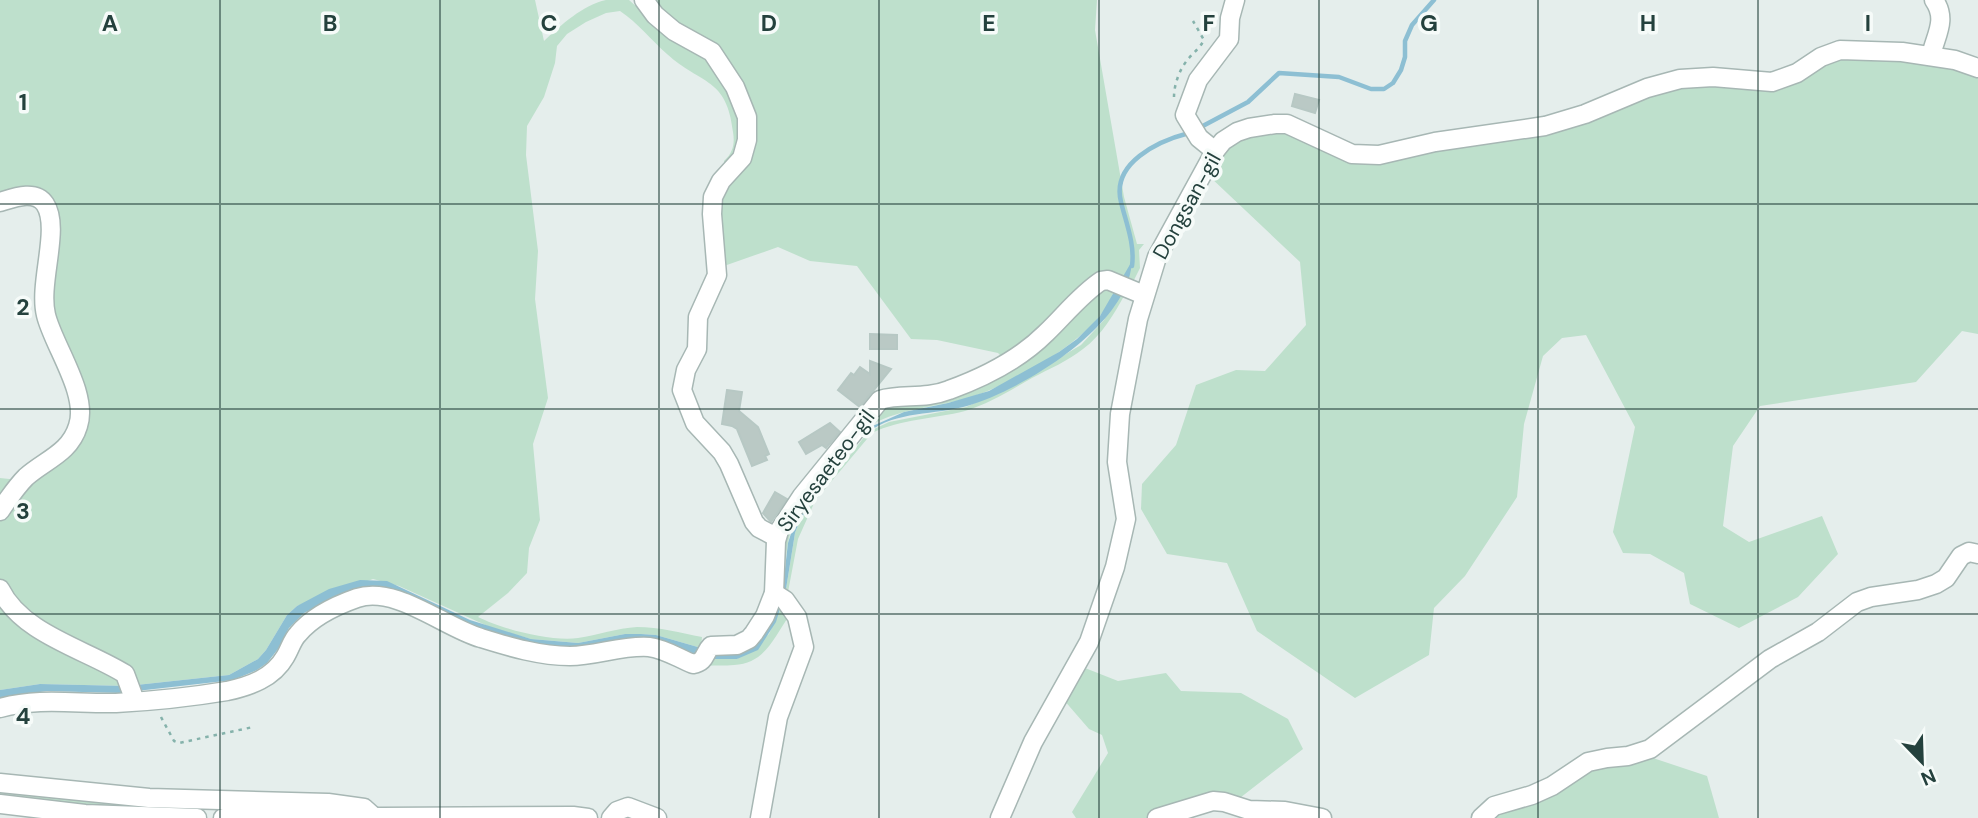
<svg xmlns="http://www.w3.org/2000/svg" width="1978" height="818" font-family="'DM Sans',sans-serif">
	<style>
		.green { fill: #bee0cc }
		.water { fill: #8dbfd3 }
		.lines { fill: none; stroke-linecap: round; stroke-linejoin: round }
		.stream { stroke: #8dbfd3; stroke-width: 4.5 }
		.building { fill: #bac9c5; stroke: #b7c8c4; stroke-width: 2 }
		.minor-casing { stroke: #a7b7b4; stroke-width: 21 }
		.path { stroke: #85b2ab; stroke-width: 2.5; stroke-dasharray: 3.5 5; stroke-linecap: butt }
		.minor { stroke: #fff; stroke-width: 18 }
		.grid { fill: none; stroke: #24413d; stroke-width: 2; stroke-opacity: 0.55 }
		.labels { text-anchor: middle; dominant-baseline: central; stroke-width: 7; stroke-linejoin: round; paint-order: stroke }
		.street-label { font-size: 21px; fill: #24413d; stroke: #f6fbf9 }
		.grid-label { font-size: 23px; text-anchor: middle; font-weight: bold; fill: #24413d; stroke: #f6fbf9; stroke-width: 7; stroke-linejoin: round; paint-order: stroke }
	</style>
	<rect width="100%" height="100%" fill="#e5eeec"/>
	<g class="green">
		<path d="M0 0H535L544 41C561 25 583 5 606 0 614 0 622 0 629 0L648 17 697 46 731 86 743 140 724 170V161C733 153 735 144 733 132 727 77 701 85 667 54 651 40 638 23 620 11L606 13 586 22 567 34 557 46 555 63 544 97 527 126 526 155 538 251 535 299 548 398 533 444 540 520 529 548 527 573 508 593 478 617C502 629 552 642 578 638 598 635 617 628 637 627 659 627 681 633 702 637L701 648 656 635 641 634H625L578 643 531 639 492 628 399 586 373 579 297 606 287 615 266 650 258 659 229 675 127 686 40 684 0 690V478L19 480 54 455 76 421 60 356 40 203 0 206Z"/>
		<path d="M649 0H1097L1095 30 1124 197 1137 244H1144L1139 250 1140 268 1132 284 1118 279 1005 360 998 353 937 340 911 339 857 266 810 261 778 247 724 266 718 203 740 166 743 95Z"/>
		<path d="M1841 57 1928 61 1978 74V334L1962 331 1916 382 1760 406 1733 446 1723 526 1749 542 1822 516 1838 554 1798 597 1739 628 1690 604 1684 573 1650 554 1623 553 1613 532 1635 427 1586 335 1562 338 1543 356 1524 424 1517 497 1465 576 1434 608 1429 655 1355 698 1257 631 1227 563 1167 554 1141 509 1142 484 1176 445 1196 385 1236 370 1265 371 1306 325 1300 262 1209 176 1226 149 1238 140 1258 134H1292L1365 161 1695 84 1756 90 1780 89 1801 80 1824 63Z"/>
		<path d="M1105 285 1115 289C1111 299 1106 309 1099 317 1072 350 1005 388 965 399 934 407 900 409 873 424 858 433 798 511 792 529 785 547 786 567 783 586L781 582V546L785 529 854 440 883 409 897 401 916 402 939 397 1007 367 1031 351 1089 296Z"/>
		<path d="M1121 292 1125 294C1115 313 1101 336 1083 349 1068 361 1049 369 1032 378 1011 390 989 404 965 411 934 419 901 419 872 433L815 501 798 539 788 592 786 589 795 533 800 520 868 432 889 422 966 407 1010 387 1081 345 1104 320Z"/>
		<path d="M781 608 789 616C774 637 765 664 734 665 725 666 716 665 706 666L712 659H737L769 634Z"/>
		<path d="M1085 668 1118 681 1166 673 1181 691 1241 693 1288 719 1303 749 1236 801 1164 813 1147 818H1076L1072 812 1108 753 1102 735 1089 729 1063 699Z"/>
		<path d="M1650 757 1707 776 1719 818H1485L1577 773Z"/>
		<path d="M0 786 347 810H194L93 807 0 796Z"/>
	</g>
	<path class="water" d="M1132 261C1129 326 1022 390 967 406 936 415 895 411 869 432 860 438 855 448 848 456 832 478 814 498 800 520L795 533 786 589 776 622 758 650 737 659H712L680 650 554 648 488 633 423 603 339 596 304 613 289 628 278 649 267 663 257 670 233 680 119 693 47 691 0 698V690L40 684 127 686 229 675 258 659 266 650 287 615 297 606 329 589 360 580 387 581 470 620 531 639 578 643 625 634H641L656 635 715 652 757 642 773 619 777 606 783 586 788 543 796 518 866 429 904 412 948 403 989 391 1059 352 1077 339 1100 316Z"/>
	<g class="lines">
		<g class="stream">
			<path d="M1199 128 1248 102 1279 73 1339 77 1371 89H1384L1393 83 1401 70 1405 57V41L1412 25 1434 0"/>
			<path d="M1132 266C1135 244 1126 223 1121 202 1111 163 1158 141 1189 133"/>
		</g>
	</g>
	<g class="building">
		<path d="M1295 94 1319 100 1315 113 1292 106Z"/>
		<path d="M870 334 897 335V349H870Z"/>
		<path d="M870 361 891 369 860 407 838 390 851 373 854 375 860 367 870 374Z"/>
		<path d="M727 390 742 392 739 411 758 427 769 454 765 456 767 460 752 466 737 429 732 426 722 424Z"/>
		<path d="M830 423 840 432 826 448 822 445 806 454 799 442Z"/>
		<path d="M775 492 787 499 771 522 763 513Z"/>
	</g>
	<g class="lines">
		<g class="minor-casing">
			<g id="minor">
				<path d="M644 0 655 15 674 31 712 52 735 87 747 117V140L742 158 721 181 713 197 712 214 717 275 698 317 697 349 686 370 682 390 695 423 722 452 729 464 754 522 759 528 776 537"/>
				<path d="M1931 56C1935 36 1948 20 1934 0"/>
				<path d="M1215 151 1199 138 1185 115 1198 80 1229 39 1230 18 1235 0"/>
				<path d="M0 202C13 198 35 189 45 204 61 228 38 283 46 315 53 345 89 394 78 426 70 453 45 460 26 477 16 487 8 499 0 511"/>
				<path d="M0 589C22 634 85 649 125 674L135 701"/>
				<path d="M0 708C39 697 77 704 116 703 153 701 191 697 227 691 250 686 273 678 285 657 290 649 292 640 298 634 312 617 337 605 357 598 396 585 445 628 481 638 510 647 540 656 570 656 596 656 622 645 649 647 665 649 678 658 693 664 706 662 704 653 711 646L737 645 749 639 754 633 765 616 774 593 776 541 779 531 802 496 880 400C901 393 924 400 949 390 985 377 1019 360 1046 333 1064 316 1080 295 1101 281L1108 280 1144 295"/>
				<path d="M0 783 149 798 328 803 364 808 374 817"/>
				<path d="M0 804 85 814 197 818"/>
				<path d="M223 818 573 816 588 818"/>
				<path d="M611 818 617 811 628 807 657 818"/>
				<path d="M760 818 778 717 804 647 797 617 785 600 774 593"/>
				<path d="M1000 818 1033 742 1089 642 1115 567 1126 519 1117 462 1120 414 1138 319 1157 257 1215 151 1223 141 1237 132 1249 128 1275 124H1287L1352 154 1379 155 1435 142 1545 126 1585 114 1647 88 1680 79 1713 77 1772 82 1797 73 1821 57 1840 50 1902 52 1955 60 1978 68"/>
				<path d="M1157 818 1213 801 1224 802 1249 810 1285 811 1322 818"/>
				<path d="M1481 818 1494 806 1532 795 1552 786 1588 762 1607 758 1628 756 1650 749 1770 659 1818 632 1857 602 1871 597 1918 590 1936 584 1946 578 1961 556 1969 552 1978 554"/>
			</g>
		</g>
		<g class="path">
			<path d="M1174 97C1174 84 1180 68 1189 58 1194 52 1200 48 1204 40L1193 21"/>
			<path d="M161 717 174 741 179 743 253 727"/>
		</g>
		<use href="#minor" class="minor"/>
	</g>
	<path class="grid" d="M220 0V818M440 0V818M659 0V818M879 0V818M1099 0V818M1319 0V818M1538 0V818M1758 0V818M0 204H1978M0 409H1978M0 614H1978"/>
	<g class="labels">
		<g class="street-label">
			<text transform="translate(1187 206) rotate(-61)">Dongsan-gil</text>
			<text transform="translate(826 471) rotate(-53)">Siryesaeteo-gil</text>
		</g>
	</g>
	<g class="grid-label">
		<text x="110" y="31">A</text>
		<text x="330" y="31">B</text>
		<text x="549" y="31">C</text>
		<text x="769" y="31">D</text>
		<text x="989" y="31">E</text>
		<text x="1209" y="31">F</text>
		<text x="1429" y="31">G</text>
		<text x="1648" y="31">H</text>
		<text x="1868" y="31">I</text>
		<text x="23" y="110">1</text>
		<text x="23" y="315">2</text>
		<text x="23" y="519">3</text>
		<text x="23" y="724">4</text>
	</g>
	<g transform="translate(1922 762) rotate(157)" stroke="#f6fbf9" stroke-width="5" paint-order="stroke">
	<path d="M0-5L12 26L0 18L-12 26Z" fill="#24413d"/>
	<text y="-10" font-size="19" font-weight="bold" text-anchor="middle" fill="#24413d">N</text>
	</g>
</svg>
